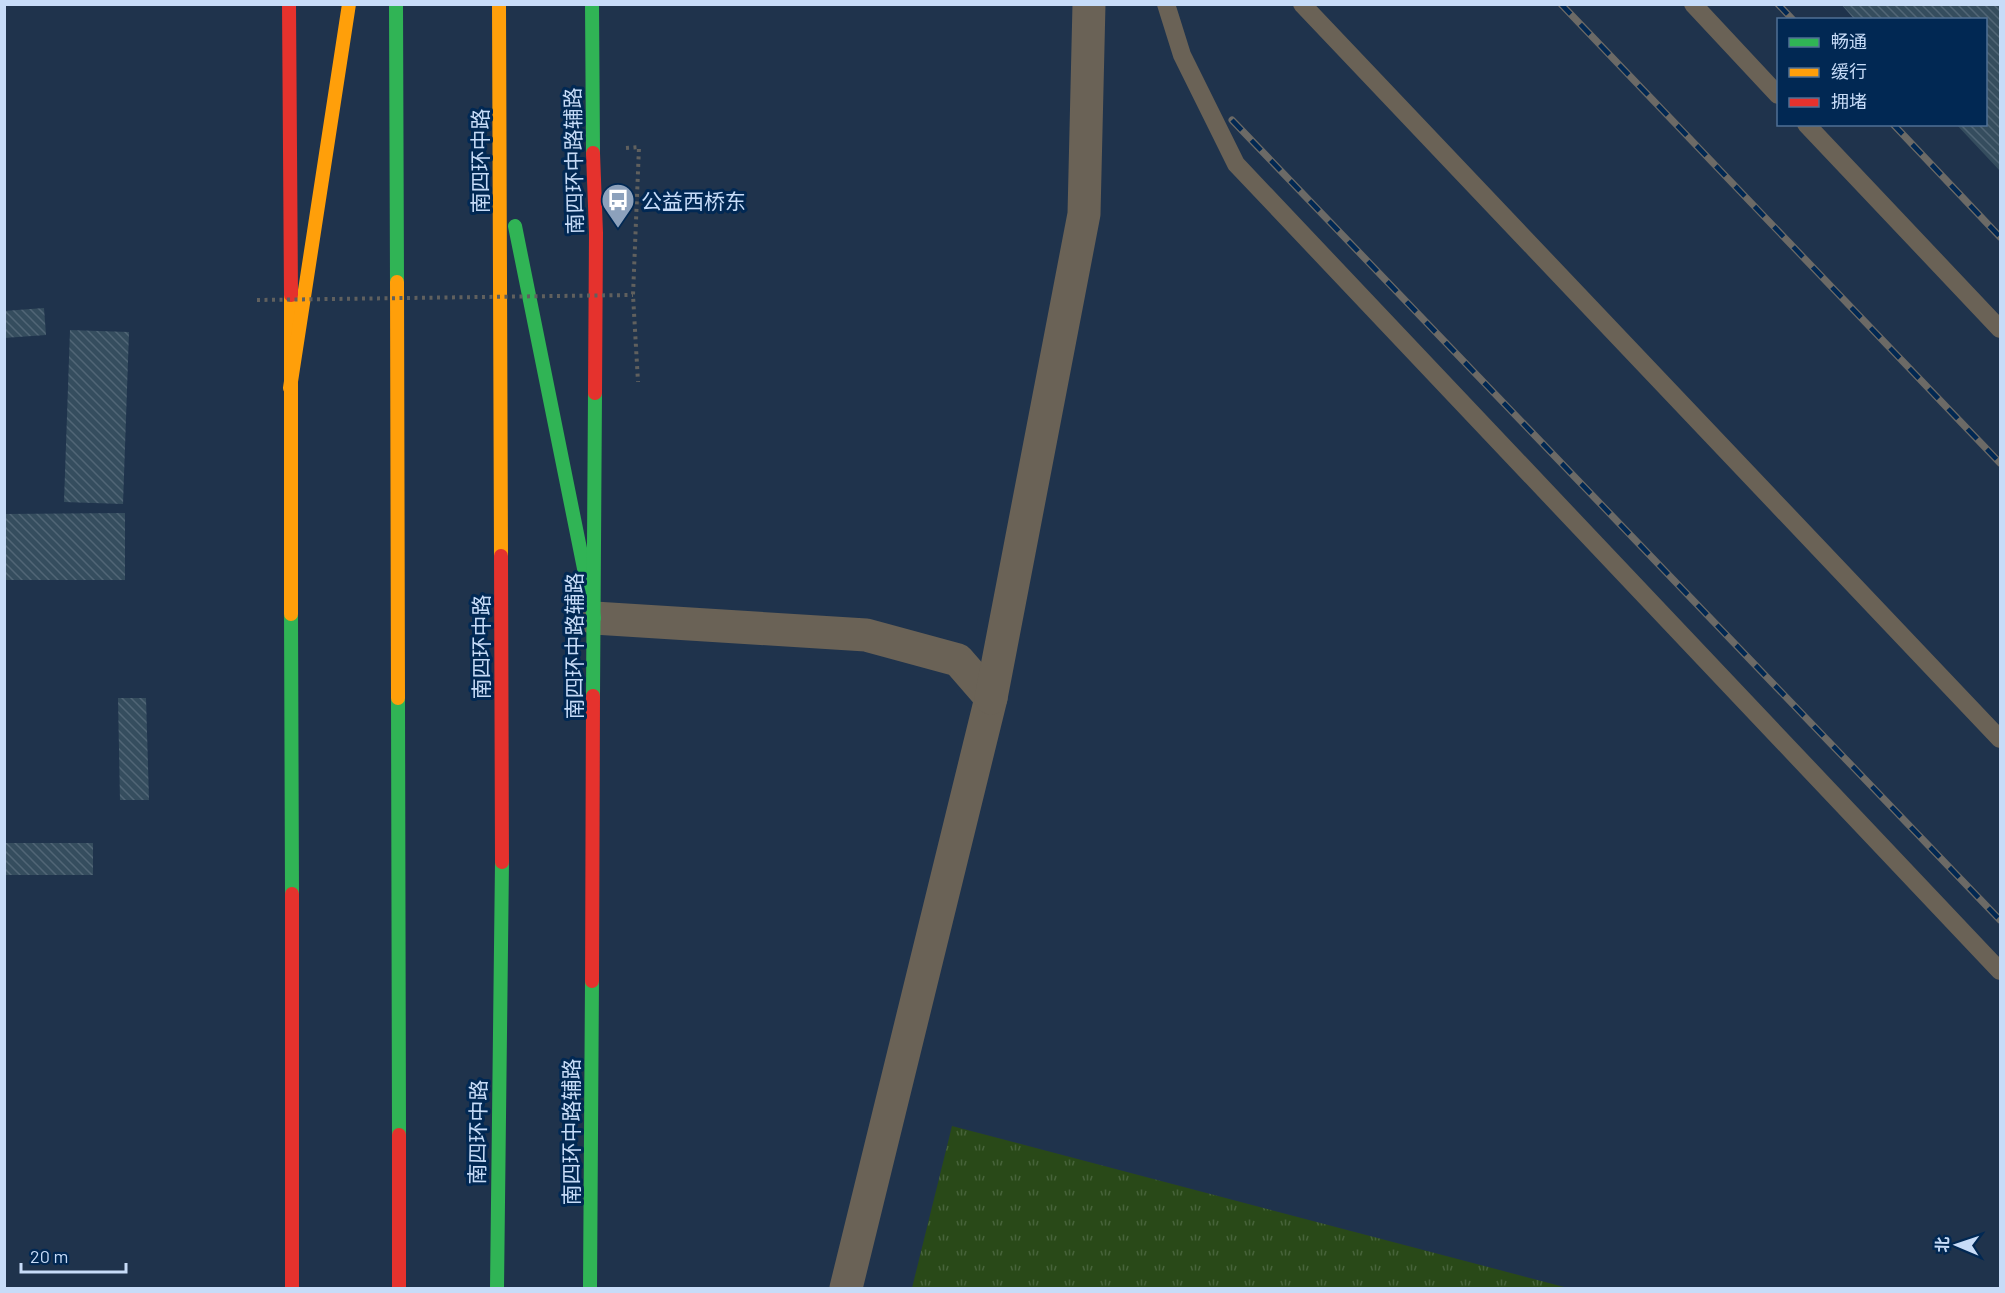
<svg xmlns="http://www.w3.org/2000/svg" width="2005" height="1293" font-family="Barlow,'Noto Sans SC',sans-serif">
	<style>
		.park { fill: url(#park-tufts) }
		.building { fill: url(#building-back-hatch) }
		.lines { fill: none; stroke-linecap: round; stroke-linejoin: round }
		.path { stroke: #60605e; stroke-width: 4; stroke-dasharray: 3 4.5; stroke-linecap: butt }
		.lane { stroke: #6a6256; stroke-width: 18 }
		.street { stroke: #6a6256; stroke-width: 33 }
		.fast { stroke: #30b455; stroke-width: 14 }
		.slow { stroke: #ff9f0a; stroke-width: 14 }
		.jam { stroke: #e5322d; stroke-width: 14 }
		.rail-casing { stroke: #6c6a66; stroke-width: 7 }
		.rail { stroke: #012853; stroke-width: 4.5; stroke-dasharray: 14; stroke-linecap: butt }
		.path-bridge { stroke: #60605e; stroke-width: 4; stroke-dasharray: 3 4.5; stroke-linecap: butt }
		.labels { text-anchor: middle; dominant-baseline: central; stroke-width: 6; stroke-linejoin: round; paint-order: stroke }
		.street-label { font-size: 21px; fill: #c7dcf8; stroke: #012853 }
		.poi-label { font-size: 21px; fill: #c7dcf8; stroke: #012853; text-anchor: start }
	</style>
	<defs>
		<pattern id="park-tufts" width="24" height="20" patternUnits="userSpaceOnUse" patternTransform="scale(1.5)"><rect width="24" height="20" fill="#294918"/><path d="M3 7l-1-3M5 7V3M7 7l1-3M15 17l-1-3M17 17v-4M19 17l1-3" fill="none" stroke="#47633a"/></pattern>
		<pattern id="building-back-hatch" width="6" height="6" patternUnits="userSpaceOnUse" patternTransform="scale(1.5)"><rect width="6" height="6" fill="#354d5e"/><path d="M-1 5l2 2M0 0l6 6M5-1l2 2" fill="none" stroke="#516676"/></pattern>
	</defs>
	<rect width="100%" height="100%" fill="#1f334c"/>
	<path class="park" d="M952 1126 1568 1288H912Z"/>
	<g class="building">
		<path d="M1841 4H2000V171L1956 124H1986V20H1855Z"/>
		<path d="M44 308 46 335 4 338V311Z"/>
		<path d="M70 330 129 332 123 504 64 502Z"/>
		<path d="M125 513V580H4V514Z"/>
		<path d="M118 698H146L149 800H120Z"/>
		<rect x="4" y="843" width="89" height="32"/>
	</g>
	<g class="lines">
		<path class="path" d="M626 148 639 147 633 295 638 382"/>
		<g class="lane">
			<path d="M1166 4 1182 55 1236 164 2000 971"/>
			<path d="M1302 4 2000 739"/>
			<path d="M1693 4 1778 95"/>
			<path d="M1806 124 2000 329"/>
		</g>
		<g class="street">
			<path d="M594 618 866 635 958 660 991 698 846 1288"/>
			<path d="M991 698 1084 214 1089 4"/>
		</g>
		<g class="fast">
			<path d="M396 4 397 282"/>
			<path d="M592 4 593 153"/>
			<path d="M515 226 594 618"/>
			<path d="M291 614 292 894"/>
			<path d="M593 696 595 393"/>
			<path d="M398 698 399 1135"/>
			<path d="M497 1288 502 862"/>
			<path d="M590 1288 592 981"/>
		</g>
		<g class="slow">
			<path d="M499 4 501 556"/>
			<path d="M397 282 398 698"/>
			<path d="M291 295V614"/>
			<path d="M290 388 349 4"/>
		</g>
		<g class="jam">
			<path d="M289 4 291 295"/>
			<path d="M593 153 596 233 595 393"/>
			<path d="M501 556 502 862"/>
			<path d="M292 894V1288"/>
			<path d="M592 981 593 696"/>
			<path d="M399 1135V1288"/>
		</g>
		<g class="rail-casing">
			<g id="rail">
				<path d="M1561 4 2000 463"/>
				<path d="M1778 4 1793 20"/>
				<path d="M1232 120 2000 920"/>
				<path d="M1893 124 2000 237"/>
			</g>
		</g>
		<use href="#rail" class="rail"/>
		<path class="path-bridge" d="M257 300 633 295"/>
	</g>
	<defs>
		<g id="bus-pin" transform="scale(1.725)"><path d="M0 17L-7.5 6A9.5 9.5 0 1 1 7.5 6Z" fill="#8ca1bc" stroke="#012853"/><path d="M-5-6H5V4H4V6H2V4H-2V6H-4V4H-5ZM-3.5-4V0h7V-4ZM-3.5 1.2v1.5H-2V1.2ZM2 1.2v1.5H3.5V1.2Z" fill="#fff"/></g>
	</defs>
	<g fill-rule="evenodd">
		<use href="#bus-pin" x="618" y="200"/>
	</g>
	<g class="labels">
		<g class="street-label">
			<text transform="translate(479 161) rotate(-90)">南四环中路</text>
			<text transform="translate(573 161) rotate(-91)">南四环中路辅路</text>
			<text transform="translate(573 646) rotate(-90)">南四环中路辅路</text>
			<text transform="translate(480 647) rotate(-90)">南四环中路</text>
			<text transform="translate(477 1132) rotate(-89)">南四环中路</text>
			<text transform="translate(570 1132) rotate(-90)">南四环中路辅路</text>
		</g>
		<g class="poi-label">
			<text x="641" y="200">公益西桥东</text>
		</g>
	</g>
	<rect width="2005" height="1293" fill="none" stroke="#c7dcf8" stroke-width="12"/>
	<rect x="1777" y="18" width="210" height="108" fill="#012853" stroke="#507095" stroke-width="1.5"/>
	<rect x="1789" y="38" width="30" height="9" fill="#30b455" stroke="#507095" stroke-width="1.5"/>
	<text x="1831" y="48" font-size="18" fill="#c7dcf8">畅通</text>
	<rect x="1789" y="68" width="30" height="9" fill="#ff9f0a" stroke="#507095" stroke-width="1.5"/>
	<text x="1831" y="78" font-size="18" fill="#c7dcf8">缓行</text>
	<rect x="1789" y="98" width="30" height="9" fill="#e5322d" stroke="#507095" stroke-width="1.5"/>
	<text x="1831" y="108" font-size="18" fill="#c7dcf8">拥堵</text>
	<g transform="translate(1957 1245) rotate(272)" stroke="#012853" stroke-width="4.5" paint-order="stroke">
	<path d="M0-4.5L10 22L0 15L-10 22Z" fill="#c7dcf8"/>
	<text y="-9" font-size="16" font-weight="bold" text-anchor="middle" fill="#c7dcf8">北</text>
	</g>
	<path d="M21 1263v9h105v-9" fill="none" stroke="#c7dcf8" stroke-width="3"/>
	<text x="30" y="1263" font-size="18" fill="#c7dcf8" stroke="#012853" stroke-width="4.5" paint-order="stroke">20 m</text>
</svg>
